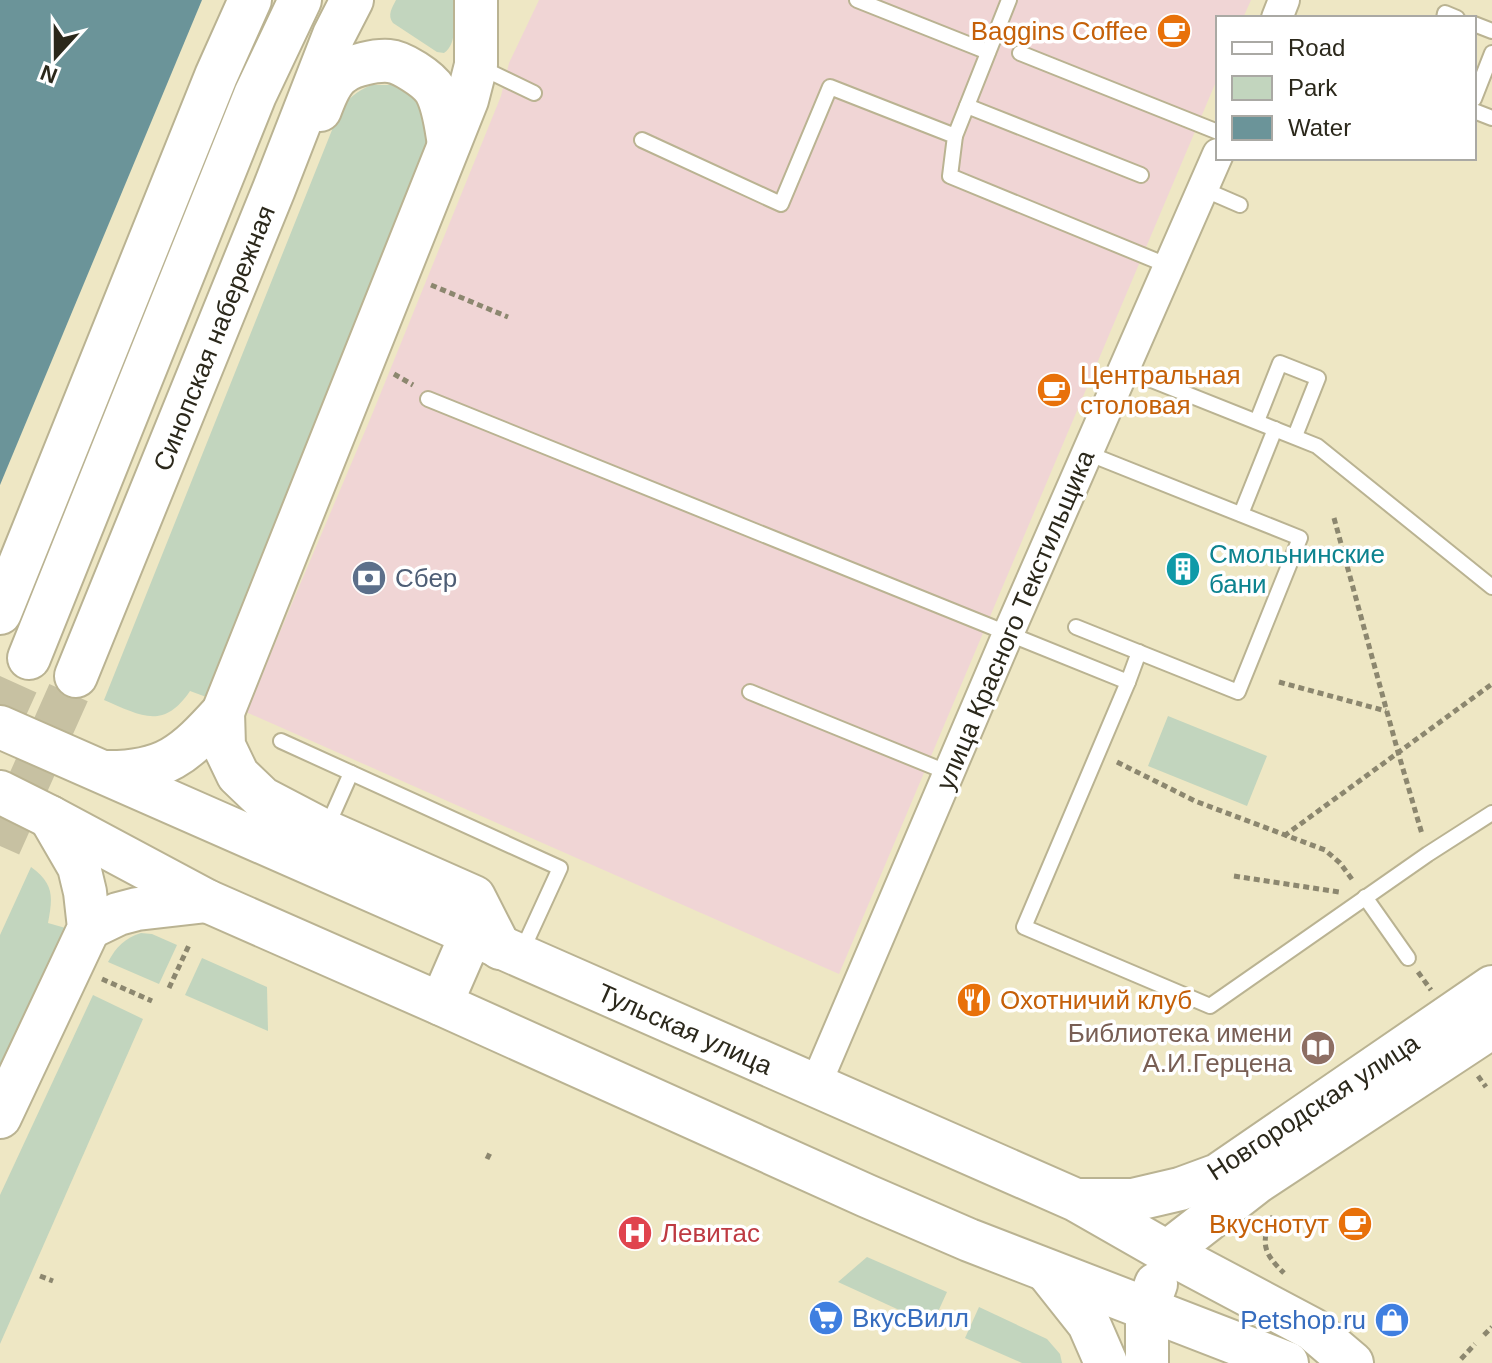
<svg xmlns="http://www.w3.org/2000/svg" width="1492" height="1363" font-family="Helvetica,sans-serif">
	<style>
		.commercial { fill: #f0d5d5 }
		.green { fill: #c2d5be }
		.water { fill: #6b9499 }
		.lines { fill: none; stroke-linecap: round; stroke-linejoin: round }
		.secondary-tunnel { stroke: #c7c1a2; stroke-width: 42; stroke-dasharray: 42 21; stroke-linecap: butt }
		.lane-casing { stroke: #bab392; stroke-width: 18 }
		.street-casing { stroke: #bab392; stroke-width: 34 }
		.secondary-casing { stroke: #bab392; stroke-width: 46 }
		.path { stroke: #8c876f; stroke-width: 5; stroke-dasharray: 6 4; stroke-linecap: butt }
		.lane { stroke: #fff; stroke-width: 14 }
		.street { stroke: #fff; stroke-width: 30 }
		.secondary { stroke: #fff; stroke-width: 42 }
		.labels { text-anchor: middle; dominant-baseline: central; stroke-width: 7; stroke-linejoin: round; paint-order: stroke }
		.food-label { font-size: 26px; fill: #c56008; stroke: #fff; text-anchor: end }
		.street-label { font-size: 26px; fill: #2b281b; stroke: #fff }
		.culture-label { font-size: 26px; fill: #0d838f; stroke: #fff; text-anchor: start }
		.service-label { font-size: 26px; fill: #4e5e75; stroke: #fff; text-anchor: start }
		.education-label { font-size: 26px; fill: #785e54; stroke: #fff; text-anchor: end }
		.health-label { font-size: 26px; fill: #be3a42; stroke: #fff; text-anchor: start }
		.shop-label { font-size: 26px; fill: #366cbe; stroke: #fff; text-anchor: start }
	</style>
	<rect width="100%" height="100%" fill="#eee7c4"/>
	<path class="commercial" d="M539 0H1251L1243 18H1218V77L839 974 246 712 371 417 501 96 509 63Z"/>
	<g class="green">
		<path d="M396 0H453C453 16 459 43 444 53L437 52 393 23C387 15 392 8 396 0Z"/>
		<path d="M372 85H391L406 92 420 105 430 139 209 698 190 691C163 731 140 715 104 700L338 115C347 99 356 91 372 85Z"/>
		<path d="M1168 716 1267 756 1247 806 1148 766Z"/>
		<path d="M31 867C54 884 53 896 48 923L69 929 0 1079V935Z"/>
		<path d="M141 933 152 934 177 945 159 984 108 962C116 947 125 938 141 933Z"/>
		<path d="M202 958 267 987 268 1031 185 995Z"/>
		<path d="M93 995 143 1019 0 1344V1195Z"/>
		<path d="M867 1257 947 1292 932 1325 838 1282Z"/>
		<path d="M979 1307 1047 1339 1060 1354 1062 1363H1022L965 1338Z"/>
	</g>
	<path class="water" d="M0 0H202L0 485Z"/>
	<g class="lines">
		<g class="secondary-tunnel">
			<path d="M0 722 29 658"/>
			<path d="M0 846 76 676"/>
		</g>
		<g class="lane-casing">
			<g id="lane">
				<path d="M857 0 988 52"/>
				<path d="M1444 18 1445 13 1457 18"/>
				<path d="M1474 24 1492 31"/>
				<path d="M1020 53 1218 132"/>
				<path d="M480 67 534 93"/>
				<path d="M1474 99 1492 53"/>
				<path d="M967 106 1141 175"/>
				<path d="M1474 111 1492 118"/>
				<path d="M955 136 1009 0"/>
				<path d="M642 140 781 204 830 87 955 136 950 176 1169 266"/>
				<path d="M1203 189 1240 205"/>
				<path d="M1124 369 1317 446 1492 587"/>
				<path d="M428 399 1128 682 1024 927 1210 1006 1428 854 1492 813"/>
				<path d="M1257 421 1280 363 1318 378 1295 436"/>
				<path d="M1241 514 1275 429"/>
				<path d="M1076 627 1238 692 1300 538 1087 453"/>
				<path d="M1128 682 1139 652"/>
				<path d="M750 692 949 773"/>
				<path d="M281 741 560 868 521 953"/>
				<path d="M327 827 351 773"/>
				<path d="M1365 897 1408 958"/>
			</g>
		</g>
		<g class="street-casing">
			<g id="street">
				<path d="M1277 18 1284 0"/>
				<path d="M815 1086 1008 634 1218 154"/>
			</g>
		</g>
		<g class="secondary-casing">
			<g id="secondary">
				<path d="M320 110C325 97 330 81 342 73 352 65 376 60 389 61 402 62 428 79 435 90 444 105 446 127 449 144"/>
				<path d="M0 613 216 76 250 0"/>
				<path d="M29 658 255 95 300 0"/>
				<path d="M76 676 274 189 334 35 352 0"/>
				<path d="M223 712 224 746 238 775 262 798 325 831 474 897 500 948"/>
				<path d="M0 727 1076 1200 1167 1252 1312 1329 1352 1363"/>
				<path d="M105 772C165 773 185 754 223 712L467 100 476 65V0"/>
				<path d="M0 792 50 817 207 901 441 1004 867 1196 969 1240 1287 1363"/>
				<path d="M89 928 118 914 137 909 207 901"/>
				<path d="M441 1004 471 935"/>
				<path d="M0 1117 89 928 85 892 79 867 50 817"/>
				<path d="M1077 1200H1133L1180 1189 1218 1175 1492 987"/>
				<path d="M1167 1252 1257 1182 1492 1027"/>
				<path d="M1047 1271 1089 1324 1106 1363"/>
				<path d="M1147 1363V1309L1156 1284"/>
			</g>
		</g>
		<g class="path">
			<path d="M431 285 508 317"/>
			<path d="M394 374 413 385"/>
			<path d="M1334 518 1398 752 1422 834"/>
			<path d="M1279 682 1386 711"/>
			<path d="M1117 762 1195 801 1325 850 1340 863 1354 882"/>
			<path d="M1284 836 1492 684"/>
			<path d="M1234 876 1339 892"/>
			<path d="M1418 972 1431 990"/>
			<path d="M102 979 152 1001"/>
			<path d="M169 988 190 943"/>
			<path d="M1478 1076 1486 1087"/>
			<path d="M487 1159 491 1151"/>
			<path d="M1273 1216C1260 1242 1263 1253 1284 1273"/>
			<path d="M40 1276 53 1281"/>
			<path d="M1484 1335 1492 1327"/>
			<path d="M1461 1359 1475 1344"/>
		</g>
		<use href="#lane" class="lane"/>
		<use href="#street" class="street"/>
		<use href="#secondary" class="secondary"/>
	</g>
	<defs>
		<g id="cafe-disc" transform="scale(1.8)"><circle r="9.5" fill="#e8710a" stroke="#fff"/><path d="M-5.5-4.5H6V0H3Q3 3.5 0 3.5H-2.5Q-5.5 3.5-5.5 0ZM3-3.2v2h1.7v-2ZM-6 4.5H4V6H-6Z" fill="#fff"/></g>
		<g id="building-disc" transform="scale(1.8)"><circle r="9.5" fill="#0f9aa8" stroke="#fff"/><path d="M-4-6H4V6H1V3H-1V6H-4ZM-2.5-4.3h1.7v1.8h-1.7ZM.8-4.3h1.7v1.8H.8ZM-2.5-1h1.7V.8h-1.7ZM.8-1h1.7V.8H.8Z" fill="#fff"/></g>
		<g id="bank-disc" transform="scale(1.8)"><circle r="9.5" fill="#5c6f8a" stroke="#fff"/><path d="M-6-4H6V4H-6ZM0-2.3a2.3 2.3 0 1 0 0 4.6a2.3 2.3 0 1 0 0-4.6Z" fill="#fff"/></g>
		<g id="restaurant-disc" transform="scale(1.8)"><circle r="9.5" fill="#e8710a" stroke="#fff"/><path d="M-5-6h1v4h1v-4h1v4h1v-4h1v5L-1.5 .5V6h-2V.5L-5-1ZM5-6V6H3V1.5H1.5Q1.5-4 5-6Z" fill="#fff"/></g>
		<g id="library-disc" transform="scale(1.8)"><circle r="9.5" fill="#8d6e63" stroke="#fff"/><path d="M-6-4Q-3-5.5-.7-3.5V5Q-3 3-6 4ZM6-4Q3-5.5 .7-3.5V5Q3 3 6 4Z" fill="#fff"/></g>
		<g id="hospital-disc" transform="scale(1.8)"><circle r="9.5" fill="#e0444e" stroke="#fff"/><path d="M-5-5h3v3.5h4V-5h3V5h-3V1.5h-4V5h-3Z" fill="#fff"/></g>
		<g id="supermarket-disc" transform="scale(1.8)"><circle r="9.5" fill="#3f7fe0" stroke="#fff"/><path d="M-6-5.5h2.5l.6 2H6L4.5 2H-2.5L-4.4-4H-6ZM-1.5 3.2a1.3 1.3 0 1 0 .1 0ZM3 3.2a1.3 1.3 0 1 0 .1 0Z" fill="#fff"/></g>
		<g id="shop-disc" transform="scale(1.8)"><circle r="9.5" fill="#3f7fe0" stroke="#fff"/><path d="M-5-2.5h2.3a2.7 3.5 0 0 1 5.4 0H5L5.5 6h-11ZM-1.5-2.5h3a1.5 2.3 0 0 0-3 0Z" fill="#fff"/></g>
	</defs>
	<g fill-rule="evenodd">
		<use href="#cafe-disc" x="1174" y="31"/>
		<use href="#cafe-disc" x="1054" y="390"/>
		<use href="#building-disc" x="1183" y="569"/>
		<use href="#bank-disc" x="369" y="578"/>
		<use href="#restaurant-disc" x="974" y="1000"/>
		<use href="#library-disc" x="1318" y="1048"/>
		<use href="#cafe-disc" x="1355" y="1224"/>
		<use href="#hospital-disc" x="635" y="1233"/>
		<use href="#supermarket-disc" x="826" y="1318"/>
		<use href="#shop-disc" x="1392" y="1320"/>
	</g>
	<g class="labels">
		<g class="food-label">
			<text x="1148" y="31">Baggins Coffee</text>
			<text x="1080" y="375" text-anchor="start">Центральная<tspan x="1080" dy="30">столовая</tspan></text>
			<text x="1000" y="1000" text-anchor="start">Охотничий клуб</text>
			<text x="1329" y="1224">Вкуснотут</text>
		</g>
		<g class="street-label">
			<text transform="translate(214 338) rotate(-68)">Синопская набережная</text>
			<text transform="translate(1015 620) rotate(-67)">улица Красного Текстильщика</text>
			<text transform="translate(685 1029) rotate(24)">Тульская улица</text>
			<text transform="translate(1313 1107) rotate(-33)">Новгородская улица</text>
		</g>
		<g class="culture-label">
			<text x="1209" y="554">Смольнинские<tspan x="1209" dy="30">бани</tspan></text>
		</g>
		<g class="service-label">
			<text x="395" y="578">Сбер</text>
		</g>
		<g class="education-label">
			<text x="1292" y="1033">Библиотека имени<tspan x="1292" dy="30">А.И.Герцена</tspan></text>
		</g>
		<g class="health-label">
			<text x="661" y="1233">Левитас</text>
		</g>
		<g class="shop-label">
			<text x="852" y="1318">ВкусВилл</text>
			<text x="1366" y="1320" text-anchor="end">Petshop.ru</text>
		</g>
	</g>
	<rect x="1216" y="16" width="260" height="144" fill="#ffffff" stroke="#aaa9a4" stroke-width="2"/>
	<rect x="1232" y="42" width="40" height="12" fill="#ffffff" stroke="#aaa9a4" stroke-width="2"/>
	<text x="1288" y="56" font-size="24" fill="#2b281b">Road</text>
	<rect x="1232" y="76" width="40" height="24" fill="#c2d5be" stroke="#aaa9a4" stroke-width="2"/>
	<text x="1288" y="96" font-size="24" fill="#2b281b">Park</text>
	<rect x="1232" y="116" width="40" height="24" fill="#6b9499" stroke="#aaa9a4" stroke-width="2"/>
	<text x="1288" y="136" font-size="24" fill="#2b281b">Water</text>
	<g transform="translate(56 56) rotate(201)" stroke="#ffffff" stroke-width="6" paint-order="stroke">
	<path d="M0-6L14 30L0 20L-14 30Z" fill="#2b281b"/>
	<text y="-12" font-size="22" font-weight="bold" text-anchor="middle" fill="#2b281b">N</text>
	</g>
</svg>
